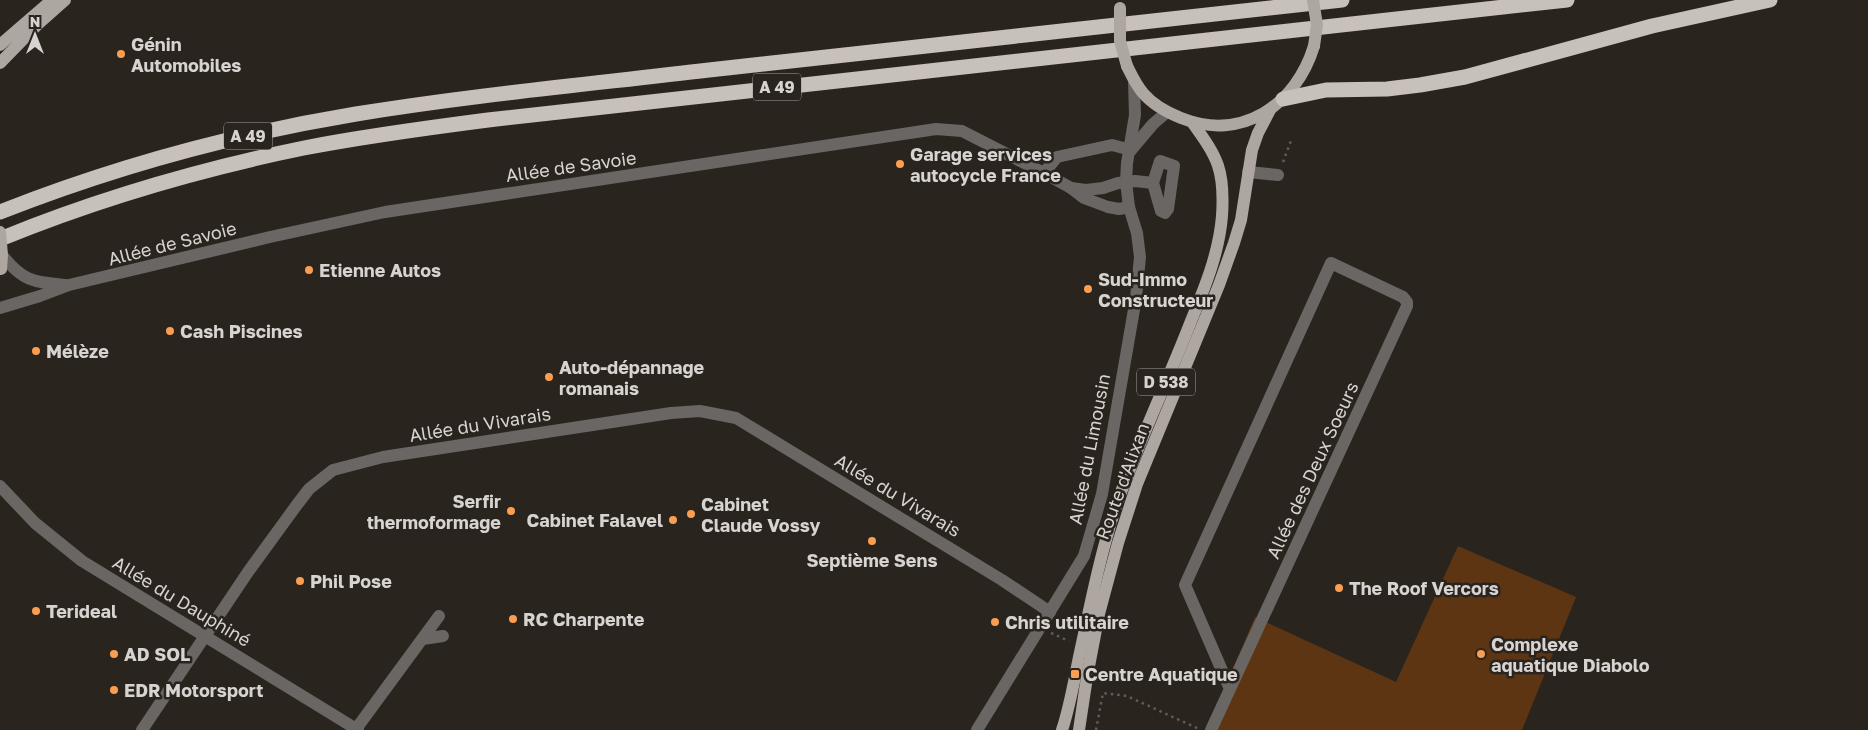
<svg xmlns="http://www.w3.org/2000/svg" width="1868" height="730" font-family="'Golos Text',sans-serif">
	<style>
		.pitch { fill: #5d3513 }
		.lines { fill: none; stroke-linecap: round; stroke-linejoin: round }
		.path { stroke: #615c57; stroke-width: 2.5; stroke-dasharray: 2.5 4; stroke-linecap: butt }
		.minor { stroke: #696663; stroke-width: 12 }
		.major { stroke: #ada6a1; stroke-width: 12 }
		.highway { stroke: #c8c0ba; stroke-width: 15 }
		.major-bridge { stroke: #ada6a1; stroke-width: 12 }
		.poi-dot { fill: #fb9e51; stroke: #2a241f; stroke-width: 2 }
		.labels { text-anchor: middle; dominant-baseline: central; stroke-width: 5; stroke-linejoin: round; paint-order: stroke }
		.shield { fill: #2a241f; stroke: #a39e9b; stroke-width: 1 }
		.shield-label { font-size: 16px; font-weight: bold; fill: #d7d3d0 }
		.poi-label { font-size: 18px; font-weight: bold; fill: #d7d3d0; stroke: #2a241f; text-anchor: start }
		.street-label { font-size: 18px; fill: #d7d3d0; stroke: #2a241f }
	</style>
	<rect width="100%" height="100%" fill="#2a241f"/>
	<path class="pitch" d="M1458 546 1576 597 1522 730H1207L1255 617 1396 682Z"/>
	<g class="lines">
		<g class="path">
			<path d="M1283 162 1292 138"/>
			<path d="M1051 633 1069 641"/>
			<path d="M1096 730 1103 693 1127 696 1199 729"/>
		</g>
		<g class="minor">
			<path d="M1131 150 1153 124 1167 112"/>
			<path d="M1160 161 1174 166 1168 209 1165 213 1161 211 1153 183Z"/>
			<path d="M1248 172 1278 175"/>
			<path d="M1044 173 1057 157 1112 145 1131 150"/>
			<path d="M1071 188 1086 190 1103 188 1118 183 1135 181 1153 183"/>
			<path d="M2 255C23 282 34 282 66 285"/>
			<path d="M0 308 40 296 69 285 270 237 385 212 936 129 962 131 1044 173 1071 188 1084 198 1108 207 1119 209 1129 207"/>
			<path d="M0 486 35 523 82 561 358 730"/>
			<path d="M423 639 443 636"/>
			<path d="M356 729 439 616"/>
			<path d="M142 730 248 572 296 506 309 489 333 470 383 457 671 413 700 411 736 418 1002 580 1050 612"/>
			<path d="M977 730 1084 556 1102 494 1136 298 1140 257 1137 233 1129 207 1126 182 1127 163 1135 115 1134 81"/>
			<path d="M1211 730 1407 306V302L1403 297 1331 263 1185 585 1230 689"/>
		</g>
		<g class="major">
			<path d="M0 45 52 0"/>
			<path d="M0 63 38 24 65 0"/>
			<path d="M1127 66C1132 76 1136 85 1143 93 1153 105 1166 112 1181 118 1242 142 1296 105 1314 46"/>
			<path d="M1062 730C1070 706 1074 681 1079 657 1090 606 1100 555 1116 506 1138 443 1167 383 1191 321 1205 287 1219 253 1222 216 1225 170 1218 158 1192 122"/>
			<path d="M1079 730 1087 677 1099 614 1118 543 1137 484 1219 285 1234 243 1241 220 1252 150 1258 133 1270 110"/>
		</g>
		<g class="highway">
			<path d="M1283 99 1326 90 1387 89 1420 85 1465 77 1652 26 1770 0"/>
			<path d="M0 212C114 167 235 134 356 114 473 95 591 84 709 70 920 47 1131 23 1342 0"/>
			<path d="M0 239C98 199 201 169 304 148 365 136 426 128 488 120L1567 0"/>
		</g>
		<g class="major-bridge">
			<path d="M1313 0 1317 25 1314 46"/>
			<path d="M1120 8V41L1127 66"/>
			<path d="M0 232 2 255 1 269"/>
		</g>
	</g>
	<g class="poi-dot">
		<circle cx="121" cy="54" r="5"/>
		<circle cx="900" cy="164" r="5"/>
		<circle cx="309" cy="270" r="5"/>
		<circle cx="1088" cy="289" r="5"/>
		<circle cx="170" cy="331" r="5"/>
		<circle cx="36" cy="351" r="5"/>
		<circle cx="549" cy="377" r="5"/>
		<circle cx="511" cy="511" r="5"/>
		<circle cx="691" cy="514" r="5"/>
		<circle cx="673" cy="520" r="5"/>
		<circle cx="872" cy="541" r="5"/>
		<circle cx="300" cy="581" r="5"/>
		<circle cx="1339" cy="588" r="5"/>
		<circle cx="36" cy="611" r="5"/>
		<circle cx="513" cy="619" r="5"/>
		<circle cx="995" cy="622" r="5"/>
		<circle cx="114" cy="654" r="5"/>
		<circle cx="1481" cy="654" r="5"/>
		<rect x="1070" y="669" width="10" height="10" rx="2.5"/>
		<circle cx="114" cy="690" r="5"/>
	</g>
	<g class="labels">
		<g class="shield">
			<rect x="753" y="73.5" width="48" height="27" rx="4"/>
			<rect x="224" y="122.5" width="48" height="27" rx="4"/>
			<rect x="1137" y="368.5" width="58" height="27" rx="4"/>
		</g>
		<g class="shield-label">
			<text x="777" y="87">A 49</text>
			<text x="248" y="136">A 49</text>
			<text x="1166" y="382">D 538</text>
		</g>
		<g class="poi-label">
			<text x="131" y="44">Génin<tspan x="131" dy="21">Automobiles</tspan></text>
			<text x="910" y="154">Garage services<tspan x="910" dy="21">autocycle France</tspan></text>
			<text x="319" y="270">Etienne Autos</text>
			<text x="1098" y="279">Sud-Immo<tspan x="1098" dy="21">Constructeur</tspan></text>
			<text x="180" y="331">Cash Piscines</text>
			<text x="46" y="351">Mélèze</text>
			<text x="559" y="367">Auto-dépannage<tspan x="559" dy="21">romanais</tspan></text>
			<text x="501" y="501" text-anchor="end">Serfir<tspan x="501" dy="21">thermoformage</tspan></text>
			<text x="701" y="504">Cabinet<tspan x="701" dy="21">Claude Vossy</tspan></text>
			<text x="663" y="520" text-anchor="end">Cabinet Falavel</text>
			<text x="872" y="560" text-anchor="middle">Septième Sens</text>
			<text x="310" y="581">Phil Pose</text>
			<text x="1349" y="588">The Roof Vercors</text>
			<text x="46" y="611">Terideal</text>
			<text x="523" y="619">RC Charpente</text>
			<text x="1005" y="622">Chris utilitaire</text>
			<text x="1491" y="644">Complexe<tspan x="1491" dy="21">aquatique Diabolo</tspan></text>
			<text x="124" y="654">AD SOL</text>
			<text x="1085" y="674">Centre Aquatique</text>
			<text x="124" y="690">EDR Motorsport</text>
		</g>
		<g class="street-label">
			<text transform="translate(571 166) rotate(-8)">Allée de Savoie</text>
			<text transform="translate(172 243) rotate(-14)">Allée de Savoie</text>
			<text transform="translate(480 424) rotate(-9)">Allée du Vivarais</text>
			<text transform="translate(1089 449) rotate(-79)">Allée du Limousin</text>
			<text transform="translate(1312 470) rotate(-65)">Allée des Deux Soeurs</text>
			<text transform="translate(1122 481) rotate(-70)">Route d'Alixan</text>
			<text transform="translate(898 495) rotate(31)">Allée du Vivarais</text>
			<text transform="translate(182 601) rotate(31)">Allée du Dauphiné</text>
		</g>
	</g>
	<g transform="translate(35 35)" stroke="#2a241f" stroke-width="4" paint-order="stroke">
	<path d="M0-4L9 19L0 12L-9 19Z" fill="#d7d3d0"/>
	<text y="-8" font-size="14" font-weight="bold" text-anchor="middle" fill="#d7d3d0">N</text>
	</g>
</svg>
